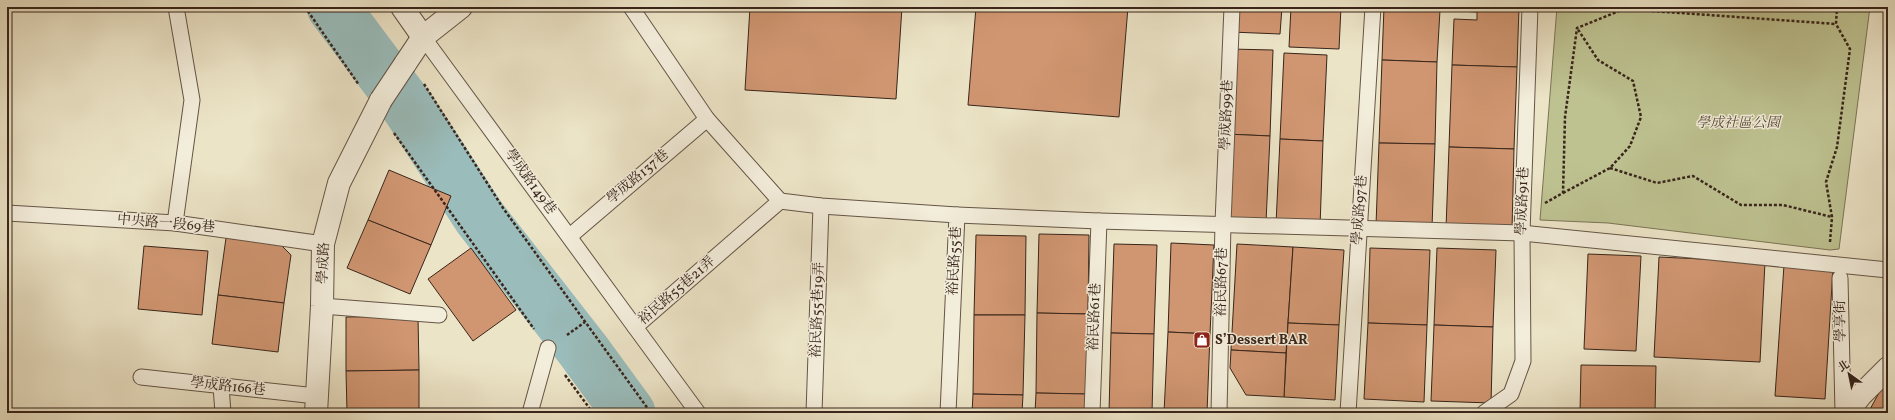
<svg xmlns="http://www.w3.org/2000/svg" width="1895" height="420" font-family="Vollkorn,'Noto Serif TC',serif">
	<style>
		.green { fill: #bec291; stroke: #7b7456 }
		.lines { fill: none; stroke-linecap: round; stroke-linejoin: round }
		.river { stroke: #9abdbc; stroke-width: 53 }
		.building { fill: #d09671; stroke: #38251b }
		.service-casing { stroke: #655546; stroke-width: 17 }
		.minor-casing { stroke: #655546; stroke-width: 24 }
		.path { stroke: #38251b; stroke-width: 2.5; stroke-dasharray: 3 2; stroke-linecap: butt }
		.service { stroke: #f3eddb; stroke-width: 15 }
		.minor { stroke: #f3eddb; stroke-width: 22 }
		.minor-bridge-casing { stroke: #655546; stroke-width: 24; stroke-linecap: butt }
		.minor-bridge { stroke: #f3eddb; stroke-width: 22 }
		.labels { text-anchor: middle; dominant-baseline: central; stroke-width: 3; stroke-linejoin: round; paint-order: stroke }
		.street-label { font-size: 14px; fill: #38251b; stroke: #f3eddb }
		.park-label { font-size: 14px; font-style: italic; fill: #5a4c38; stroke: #f3eddb }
		.poi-label { font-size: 14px; font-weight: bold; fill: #38251b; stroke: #f3eddb; text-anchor: start }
	</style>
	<rect width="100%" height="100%" fill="#ece4c7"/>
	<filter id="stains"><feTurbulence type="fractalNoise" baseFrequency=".005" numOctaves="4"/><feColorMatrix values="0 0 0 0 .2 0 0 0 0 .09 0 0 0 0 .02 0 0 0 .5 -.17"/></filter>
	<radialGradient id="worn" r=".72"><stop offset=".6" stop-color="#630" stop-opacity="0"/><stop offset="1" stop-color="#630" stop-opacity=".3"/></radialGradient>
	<path class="green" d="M1557 7H1870L1839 249 1830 250 1608 223 1540 220Z"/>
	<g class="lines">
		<path class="river" d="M333 7 410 110 480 218 583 350 629 413"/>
	</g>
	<g class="building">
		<path d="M750 7H902L896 99 745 90Z"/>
		<path d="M976 7H1128L1119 117 968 105Z"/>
		<path d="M1232 7H1282L1280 34 1231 32Z"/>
		<path d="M1291 7H1341L1339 49 1289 47Z"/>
		<path d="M1384 7H1477V12L1440 10 1437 62 1382 60Z"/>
		<path d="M1477 7H1519L1517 67 1452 65 1454 19 1477 20Z"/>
		<path d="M1230 49 1273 50 1270 136 1226 134Z"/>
		<path d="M1284 53 1327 55 1323 141 1280 139Z"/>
		<path d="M1382 60 1437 62 1435 144 1379 143Z"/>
		<path d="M1452 65 1517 67 1514 149 1449 147Z"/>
		<path d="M1226 134 1270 136 1266 222 1222 220Z"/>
		<path d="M1280 139 1323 141 1320 227 1276 224Z"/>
		<path d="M1379 143 1435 144 1432 227 1376 225Z"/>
		<path d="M1449 147 1514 149 1512 230 1446 228Z"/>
		<path d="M389 170 451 196 431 245 368 220Z"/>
		<path d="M368 220 431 245 410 294 347 268Z"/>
		<path d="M1039 234 1089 235 1088 314 1037 313Z"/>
		<path d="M976 235 1026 236 1025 315H974Z"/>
		<path d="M226 238 280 244 291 255 284 303 218 295Z"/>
		<path d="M1171 243 1214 245 1210 334 1168 332Z"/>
		<path d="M1114 244 1157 245 1154 334 1111 333Z"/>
		<path d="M1237 244 1293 247 1286 353 1231 350Z"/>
		<path d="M144 246 208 251 202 315 138 309Z"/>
		<path d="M1293 247 1344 250 1339 325 1288 323Z"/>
		<path d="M471 248 516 310 473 341 428 279Z"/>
		<path d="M1370 248 1430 250 1427 325 1368 323Z"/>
		<path d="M1437 248 1496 250 1493 327 1434 325Z"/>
		<path d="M1588 254 1641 256 1636 351 1584 349Z"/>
		<path d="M1659 257 1765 262 1760 362 1654 357Z"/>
		<path d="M1784 265 1833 268 1825 399 1775 396Z"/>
		<path d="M218 295 284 303 278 352 212 344Z"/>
		<path d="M1037 313 1088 314 1086 394 1036 393Z"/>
		<path d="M974 315H1025L1023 395 973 394Z"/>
		<path d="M418 316 419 370 346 371V317Z"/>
		<path d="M1288 323 1339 325 1335 400 1284 397Z"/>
		<path d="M1368 323 1427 325 1424 402 1364 399Z"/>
		<path d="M1434 325 1493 327 1491 403 1431 401Z"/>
		<path d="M1168 332 1210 334 1207 413H1164Z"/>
		<path d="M1111 333 1154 334 1152 413H1109Z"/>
		<path d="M1231 350 1286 353 1284 397 1246 395 1230 368Z"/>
		<path d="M1581 365 1656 366 1655 413H1580Z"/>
		<path d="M419 370V413H347L346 371Z"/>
		<path d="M1888 383V413H1868L1881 389Z"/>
		<path d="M1036 393 1086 394 1085 413H1035Z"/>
		<path d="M973 394 1023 395 1022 413H972Z"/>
	</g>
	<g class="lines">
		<g class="service-casing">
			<g id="service">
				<path d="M631 7 707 119 780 201"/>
				<path d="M423 37 635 327"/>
				<path d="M780 201 821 206 957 215 948 413"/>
				<path d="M7 213 175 223 323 244"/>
				<path d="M957 215 1099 221 1522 233 1888 270"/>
				<path d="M175 223 192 100 176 7"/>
				<path d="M570 236 707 119"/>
				<path d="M1840 278 1843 413"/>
				<path d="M322 306 439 315"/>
				<path d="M141 377 316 396"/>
				<path d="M221 386 223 413"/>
				<path d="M530 413 548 348"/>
				<path d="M698 413 635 327 780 201"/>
				<path d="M814 413 821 206"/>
				<path d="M1092 413 1099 221"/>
				<path d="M1219 413 1223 223 1232 7"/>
				<path d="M1348 413 1373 7"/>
				<path d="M1484 413 1511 394 1523 361 1522 233 1530 7"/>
			</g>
		</g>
		<g class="minor-casing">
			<g id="minor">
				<path d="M402 7 423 37"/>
				<path d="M405 64 423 37 461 7"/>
				<path d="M316 413 322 306 323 244 339 183 381 100"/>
				<path d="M1847 413 1861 395 1888 368"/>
			</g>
		</g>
		<g class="path">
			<path d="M305 7 359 85"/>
			<path d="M424 84 503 208 651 413"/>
			<path d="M394 133 534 329"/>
			<path d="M1610 168 1657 183 1693 176 1741 205H1783L1832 217"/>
			<path d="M1563 193 1610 168 1630 146 1641 117 1633 81 1598 60 1577 28"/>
			<path d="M1545 203 1563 193 1565 117 1577 28 1624 9 1836 24"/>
			<path d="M1830 242 1832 217 1826 182 1837 147 1850 49 1836 24 1837 7"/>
			<path d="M567 335 585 322"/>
			<path d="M565 375 593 413"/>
		</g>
		<use href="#service" class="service"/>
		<use href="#minor" class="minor"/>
		<g class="minor-bridge-casing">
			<path id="minor-bridge" d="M381 100 405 64"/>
		</g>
		<use href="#minor-bridge" class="minor-bridge"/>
	</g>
	<defs>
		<g id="shop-square" transform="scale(0.9)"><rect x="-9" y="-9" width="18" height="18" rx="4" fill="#8f2418" stroke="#f3eddb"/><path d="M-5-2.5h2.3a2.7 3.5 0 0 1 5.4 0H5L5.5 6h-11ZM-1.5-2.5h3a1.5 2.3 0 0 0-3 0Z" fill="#fff"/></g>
	</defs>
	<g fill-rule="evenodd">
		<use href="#shop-square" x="1202" y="340"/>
	</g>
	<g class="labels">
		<g class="street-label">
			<text transform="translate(1227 115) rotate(-88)">學成路99巷</text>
			<text transform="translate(638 177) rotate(-40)">學成路137巷</text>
			<text transform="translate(530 182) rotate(54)">學成路149巷</text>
			<text transform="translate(1523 201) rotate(-88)">學成路91巷</text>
			<text transform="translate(1360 210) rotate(-86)">學成路97巷</text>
			<text transform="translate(166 224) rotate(5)">中央路一段69巷</text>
			<text transform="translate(955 261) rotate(-87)">裕民路55巷</text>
			<text transform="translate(324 263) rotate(-87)">學成路</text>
			<text transform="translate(1222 282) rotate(-89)">裕民路67巷</text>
			<text transform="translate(677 291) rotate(-41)">裕民路55巷21弄</text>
			<text transform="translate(818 310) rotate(-88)">裕民路55巷19弄</text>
			<text transform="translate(1095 317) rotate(-88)">裕民路61巷</text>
			<text transform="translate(1841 321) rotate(-91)">學享街</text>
			<text transform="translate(228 387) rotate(6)">學成路166巷</text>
		</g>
		<g class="park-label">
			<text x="1738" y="123">學成社區公園</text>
		</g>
		<g class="poi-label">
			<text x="1215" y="340">S’Dessert BAR</text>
		</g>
	</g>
	<rect width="1895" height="420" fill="none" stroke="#ece4c7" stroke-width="24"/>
	<rect x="8" y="8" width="1879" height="404" fill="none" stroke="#38251b" stroke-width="2"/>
	<rect x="12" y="12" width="1871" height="396" fill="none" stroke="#38251b"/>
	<g transform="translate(1849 374) rotate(327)" stroke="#f3eddb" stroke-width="3" paint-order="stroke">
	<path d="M0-3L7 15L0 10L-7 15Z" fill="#38251b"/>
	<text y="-6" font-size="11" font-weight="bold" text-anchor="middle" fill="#38251b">北</text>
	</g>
	<rect width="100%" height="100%" filter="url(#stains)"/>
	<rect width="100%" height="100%" fill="url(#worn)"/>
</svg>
